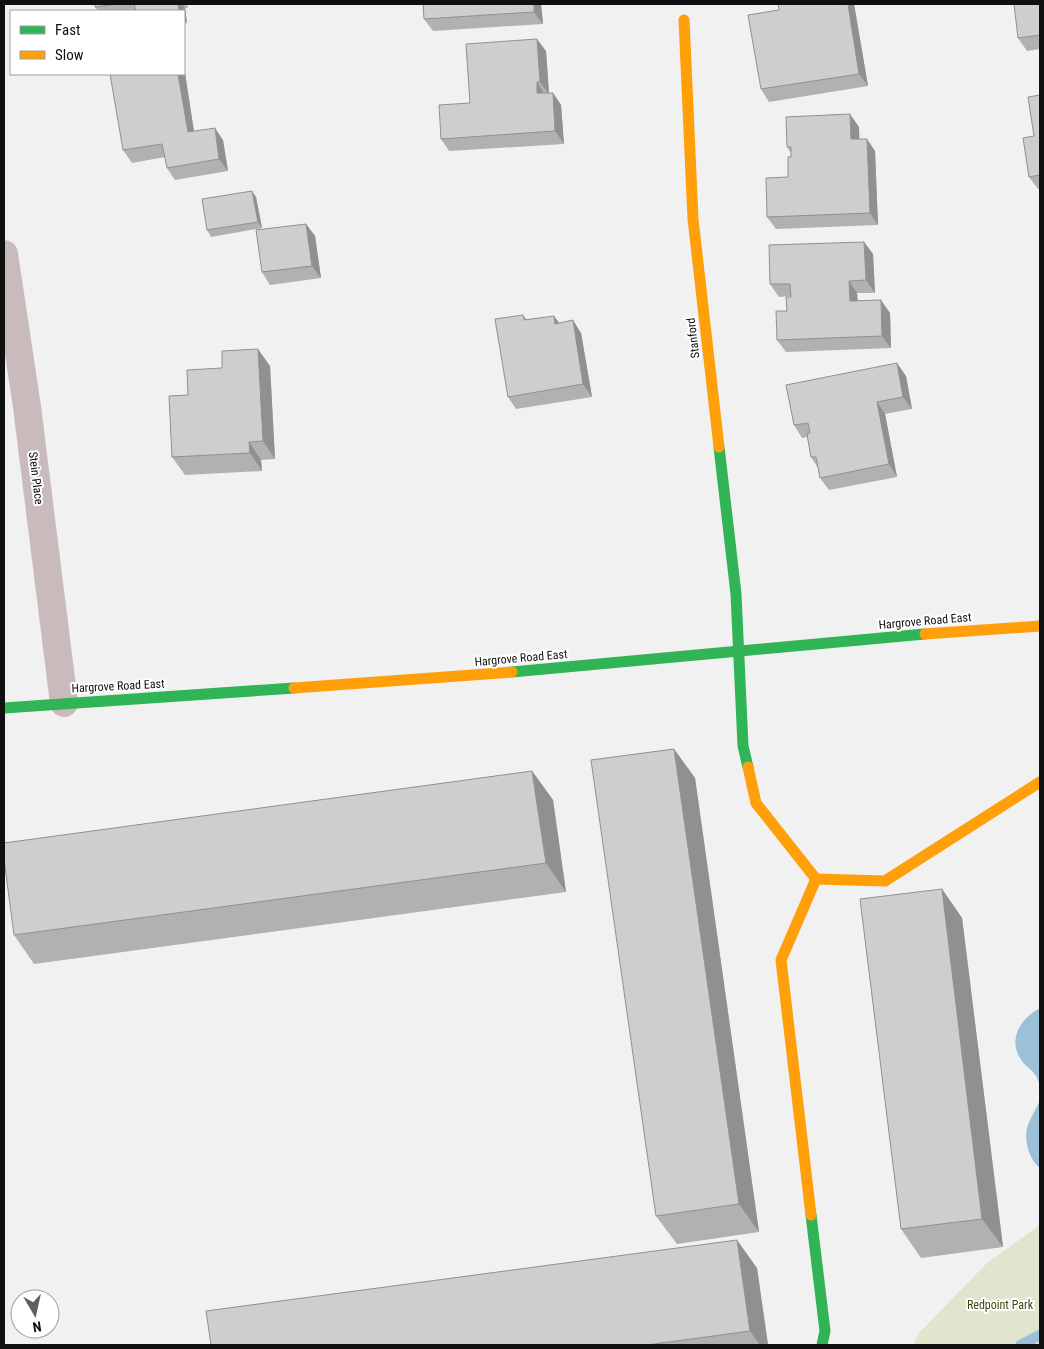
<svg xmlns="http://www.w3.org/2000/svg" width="1044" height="1349" font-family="'Roboto Condensed',sans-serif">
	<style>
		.green { fill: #dfe6cd }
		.water { fill: #9cc0d8 }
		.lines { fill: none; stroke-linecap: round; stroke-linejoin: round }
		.stream { stroke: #9cc0d8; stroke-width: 11 }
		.street { stroke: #c9babb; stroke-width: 28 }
		.fast { stroke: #30b455; stroke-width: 11 }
		.slow { stroke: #ff9f0a; stroke-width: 11 }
		.wall { fill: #b1b1b2 }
		.shaded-wall { fill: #909091 }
		.building { fill: #cececf; stroke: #909091 }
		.labels { text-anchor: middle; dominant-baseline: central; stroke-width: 4; stroke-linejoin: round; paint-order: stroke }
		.street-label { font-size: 12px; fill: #101011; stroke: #fff }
		.park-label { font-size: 12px; fill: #3c480b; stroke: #fff }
	</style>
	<rect width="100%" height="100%" fill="#f1f1f2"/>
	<path class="green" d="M1040 1225V1345H913L919 1333 988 1262Z"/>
	<g class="water">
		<path d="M1040 1008V1086C1035 1068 1028 1071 1020 1058 1008 1038 1021 1018 1040 1008Z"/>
		<path d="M1040 1100V1168C1029 1160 1023 1138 1028 1125 1031 1116 1037 1108 1040 1100Z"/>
	</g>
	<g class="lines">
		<path class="stream" d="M1021 1345 1040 1335"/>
		<path class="street" d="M4 254 27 407 64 703"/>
		<g class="fast">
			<path d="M719 447 736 594 743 746 748 767"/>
			<path d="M512 672 925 634"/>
			<path d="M4 708 294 688"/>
			<path d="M811 1215 825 1331 822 1345"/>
		</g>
		<g class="slow">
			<path d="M684 20 693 219 719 447"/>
			<path d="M925 634 1040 626"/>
			<path d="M294 688 512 672"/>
			<path d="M748 767 756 803 816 879 885 881 1040 782"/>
			<path d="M811 1215 781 960 816 879"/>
		</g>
	</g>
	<g class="wall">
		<path d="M95 4H187L188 8H185L187 23 184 24V11H98L95 7Z"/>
		<path d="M541 4 543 24 433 31 424 19Z"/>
		<path d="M854 4 868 86 769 102 761 89Z"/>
		<path d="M1040 4V49L1027 51 1018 38Z"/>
		<path d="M546 51 549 93H553L561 105 564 144 449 151 441 139 470 103Z"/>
		<path d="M185 73 194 131 223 140 228 171 175 180 167 168 165 157 132 163 123 150Z"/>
		<path d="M1040 95V189H1038L1029 177 1034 136Z"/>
		<path d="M859 127V139L875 151 878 225 776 229 767 217 788 177 791 153 787 147Z"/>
		<path d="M256 197 262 228 211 237 207 230Z"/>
		<path d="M306 224 315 236 321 278 270 285 262 272Z"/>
		<path d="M864 242 873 254 875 293H857L858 301 890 313 891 348 786 352 777 340 787 311 791 296 779 297 770 284Z"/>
		<path d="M523 315 527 320 559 323 581 333 592 397 516 409 508 397Z"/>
		<path d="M270 366 275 459 261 460 262 471 185 475 172 457 188 395 222 368Z"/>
		<path d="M906 376 912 409 885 414 897 477 829 490 820 478 818 468 811 457 807 437 802 438 794 425Z"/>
		<path d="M674 749 695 778 759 1232 677 1244 656 1216Z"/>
		<path d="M532 771 553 800 566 892 34 964 14 935Z"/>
		<path d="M942 889 962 918 1003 1247 921 1258 901 1229Z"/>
		<path d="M757 1268 768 1345H211Z"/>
	</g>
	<g class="shaded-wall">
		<path d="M178 4H182L185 8 187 23 184 18V11H179Z"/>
		<path d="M534 4H541L543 24 534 12Z"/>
		<path d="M848 4H854L868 86 859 74Z"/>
		<path d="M537 39 546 51 549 94 540 82Z"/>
		<path d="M184 71 185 73 196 145 188 132 178 74H184Z"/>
		<path d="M537 82 545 95 537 93Z"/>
		<path d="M553 93 561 105 564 144 555 131Z"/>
		<path d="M850 114 859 127 860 152 851 139Z"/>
		<path d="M215 128 223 140 228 171 219 159Z"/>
		<path d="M867 139 875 151 878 225 870 213Z"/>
		<path d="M252 191 256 197 262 228 258 222Z"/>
		<path d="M306 224 315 236 321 278 312 266Z"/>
		<path d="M864 242 873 254 875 293 866 280Z"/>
		<path d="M849 281 857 293 858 314 850 301Z"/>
		<path d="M881 300 890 313 891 348 882 336Z"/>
		<path d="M554 316 563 328 555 324Z"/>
		<path d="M573 320 581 333 592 397 583 384Z"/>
		<path d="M258 349 270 366 275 459 263 441Z"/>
		<path d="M897 363 906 376 912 409 903 397Z"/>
		<path d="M877 402 885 414 897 477 889 464Z"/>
		<path d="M249 442 261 460 262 471 250 453Z"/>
		<path d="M674 749 695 778 759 1232 739 1204Z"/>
		<path d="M532 771 553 800 566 892 546 863Z"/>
		<path d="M942 889 962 918 1003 1247 982 1219Z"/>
		<path d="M737 1240 757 1268 768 1345H760L750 1331Z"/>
	</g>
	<g class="building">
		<path d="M95 4H117L95 7Z"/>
		<path d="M134 4H178L179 11H136Z"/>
		<path d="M423 4H534V12L424 19Z"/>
		<path d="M778 4H848L859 74 761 89 748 15 779 10Z"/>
		<path d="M1014 4H1040V35L1018 38Z"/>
		<path d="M537 39 540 82H537V93H553L555 131 441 139 439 105 470 103 466 44Z"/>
		<path d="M110 74H178L188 132 215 128 219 159 167 168 162 144 123 150Z"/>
		<path d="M1040 95V175L1029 177 1023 138 1034 136 1028 97Z"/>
		<path d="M850 114 851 139H867L870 213 767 217 766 178 788 177V157H791V147H787L786 117Z"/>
		<path d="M252 191 258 222 207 230 202 199Z"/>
		<path d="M306 224 312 266 262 272 256 230Z"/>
		<path d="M864 242 866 280 849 281 850 301 881 300 882 336 777 340 776 311H787L786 297H791L790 284H770L769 245Z"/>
		<path d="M523 315 524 320 554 316 555 324 573 320 583 384 508 397 495 319Z"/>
		<path d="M258 349 263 441 249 442 250 453 172 457 169 396 188 395 187 370 222 368V351Z"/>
		<path d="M897 363 903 397 877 402 889 464 820 478 816 457H811L807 434 810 433 808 423 794 425 786 385Z"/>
		<path d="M674 749 739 1204 656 1216 591 760Z"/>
		<path d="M532 771 546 863 14 935 4 859V843Z"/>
		<path d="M942 889 982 1219 901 1229 860 899Z"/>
		<path d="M737 1240 750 1331 647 1345H211L206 1311Z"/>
	</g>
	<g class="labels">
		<g class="street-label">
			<text transform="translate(693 338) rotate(-97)">Stanford</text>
			<text transform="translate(36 478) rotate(83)">Stein Place</text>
			<text transform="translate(925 621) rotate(-5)">Hargrove Road East</text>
			<text transform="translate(521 658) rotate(-5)">Hargrove Road East</text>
			<text transform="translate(118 686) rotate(-3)">Hargrove Road East</text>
		</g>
		<g class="park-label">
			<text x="1000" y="1305">Redpoint Park</text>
		</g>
	</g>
	<rect width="1044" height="1349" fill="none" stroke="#101011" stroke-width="10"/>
	<rect x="10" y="10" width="175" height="65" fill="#ffffff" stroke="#9f9fa0"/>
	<rect x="20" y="26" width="25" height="8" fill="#30b455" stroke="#9f9fa0"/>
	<text x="55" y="35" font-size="15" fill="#101011">Fast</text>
	<rect x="20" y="51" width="25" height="8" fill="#ff9f0a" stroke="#9f9fa0"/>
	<text x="55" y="60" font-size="15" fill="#101011">Slow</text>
	<g transform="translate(35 1314) rotate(171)"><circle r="24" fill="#ffffff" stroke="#9f9fa0"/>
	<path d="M0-4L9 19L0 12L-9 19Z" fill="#5f5f60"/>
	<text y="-8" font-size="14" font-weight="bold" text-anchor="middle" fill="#101011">N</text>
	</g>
</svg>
